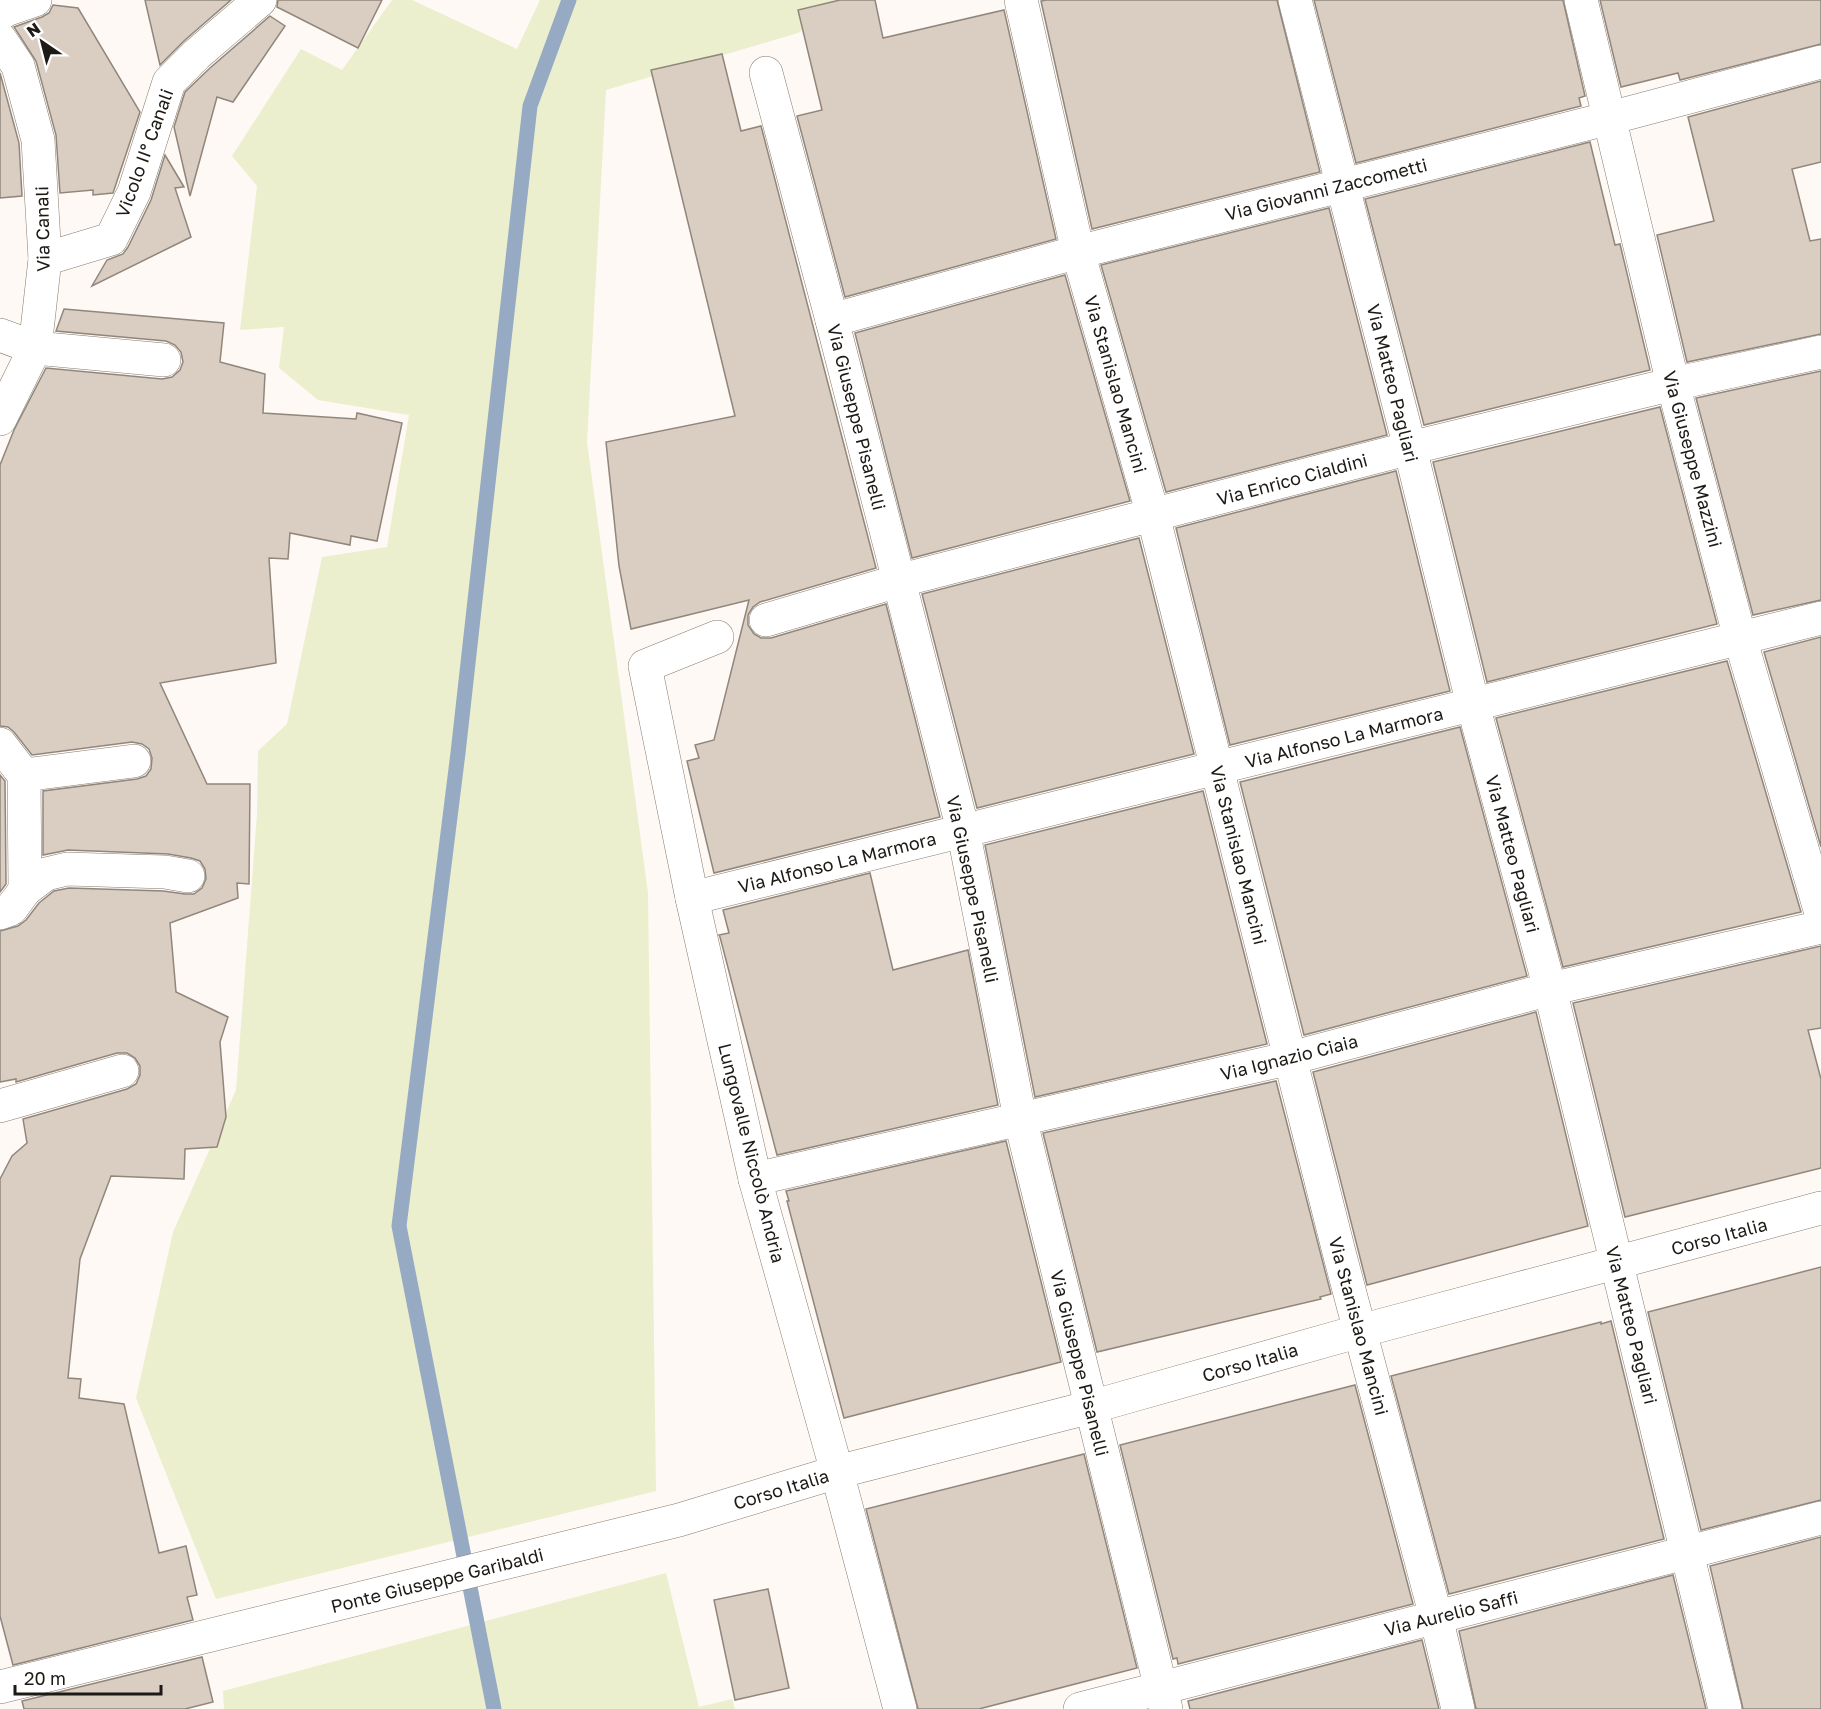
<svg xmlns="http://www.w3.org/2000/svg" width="1821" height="1709" font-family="'Golos Text',sans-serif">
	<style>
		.green { fill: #ebefce }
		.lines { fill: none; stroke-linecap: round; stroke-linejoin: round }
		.stream { stroke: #97aac4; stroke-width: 15 }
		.building { fill: #dacec3; stroke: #91867b; stroke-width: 1.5 }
		.minor-casing { stroke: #877d72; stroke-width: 34 }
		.minor { stroke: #fff; stroke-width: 33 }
		.labels { text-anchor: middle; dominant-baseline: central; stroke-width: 5; stroke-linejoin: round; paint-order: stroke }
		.street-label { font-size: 18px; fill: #1d1915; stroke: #fff }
	</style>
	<rect width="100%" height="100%" fill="#fef9f4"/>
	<g class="green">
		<path d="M392 0H412L517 49 540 0H840L842 7 798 33 606 90 587 442 648 893 656 1491 216 1599 136 1398 173 1232 236 1090 257 814 258 751 287 724 322 557 387 547 409 415 318 400 279 368 284 327 240 330 257 186 232 156 301 49 342 70Z"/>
		<path d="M666 1573 699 1707 732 1699 735 1709H224L223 1691Z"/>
	</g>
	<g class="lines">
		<path class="stream" d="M494 1709 399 1226 458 753 530 106 569 0"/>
	</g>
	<g class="building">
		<path d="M145 0H231L185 40 160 65Z"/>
		<path d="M278 0H382L358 48 277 7Z"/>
		<path d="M840 0H875L883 38 1004 10 1056 239 845 297 797 116 822 110 798 10Z"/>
		<path d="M1046 0H1277L1320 172 1092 229 1041 1Z"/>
		<path d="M1314 0H1563L1585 96 1579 98 1581 106 1356 163Z"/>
		<path d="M1600 0H1821V44L1680 80 1678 73 1621 87Z"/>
		<path d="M53 5 78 8 140 112 113 193 93 195V190L60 193 56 135 36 61 14 27 42 17 49 13Z"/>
		<path d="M270 16 285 26 233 102 217 97 190 196 174 127 185 92 210 68Z"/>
		<path d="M722 54 741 131 761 126 876 568 760 602 753 607 748 615V625L754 634 761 638H771L886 604 940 817 714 873 687 761 699 758 695 745 714 740 749 600 631 629 619 566 606 442 735 416 651 70Z"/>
		<path d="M0 73 19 143 22 196 0 198Z"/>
		<path d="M1821 81V162L1792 169 1810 241 1821 239V334L1687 362 1657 235 1714 221 1688 117Z"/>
		<path d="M1590 142 1615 245 1620 244 1650 370 1424 425 1365 199Z"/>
		<path d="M165 155 184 187 175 188 191 237 92 286 107 260 123 254 128 247 151 200Z"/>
		<path d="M1329 208 1387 435 1166 492 1101 265Z"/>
		<path d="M1065 275 1130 501 912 558 855 333Z"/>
		<path d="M64 309 224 323 220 362 265 374 263 413 356 419 357 413 402 423 377 541 351 536 350 545 290 533 288 559 269 558 276 663 160 683 207 784H250L249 884 237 883 238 898 170 923 176 992 228 1017 220 1042 226 1117 217 1147 185 1149 184 1179 111 1176 80 1259 68 1378 81 1379 79 1398 124 1404 159 1553 186 1546 197 1595 187 1597 193 1620 13 1665 0 1616V1179L12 1156 27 1143 23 1119 127 1089 136 1084 140 1075V1066L135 1058 127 1053H117L16 1082V1079L0 1082V931L18 926 26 920 39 903 54 891 69 888 163 891 185 894H194L202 888 206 879 205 869 200 861 191 858 168 854 68 850 43 855V791L137 779 146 776 151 769 152 758 149 749 142 744 132 742 32 755 14 732 8 727 0 726V465L14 430 46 368 162 379 172 377 180 370 183 362 181 352 175 345 166 341 56 331Z"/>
		<path d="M1821 371V600L1753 615 1696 398Z"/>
		<path d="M1660 407 1717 624 1487 682 1433 462Z"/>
		<path d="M1396 471 1450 691 1230 745 1176 528Z"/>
		<path d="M1139 538 1194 754 977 808 922 594Z"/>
		<path d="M1821 637V847L1764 652Z"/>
		<path d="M1727 661 1801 912 1563 967 1496 718Z"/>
		<path d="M1460 727 1527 976 1304 1035 1240 782Z"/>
		<path d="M0 775 5 781 6 884 0 892Z"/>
		<path d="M1203 791 1267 1044 1035 1097 985 845Z"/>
		<path d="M870 873 893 970 968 950 998 1105 777 1155 720 937 719 935 729 933 723 910Z"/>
		<path d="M1821 946V1028L1808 1030 1821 1079V1168L1625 1217 1573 1003Z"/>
		<path d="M1536 1012 1588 1226 1367 1285 1313 1072Z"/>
		<path d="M1276 1081 1331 1294 1320 1297 1321 1299 1097 1352 1043 1133Z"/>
		<path d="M1006 1141 1061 1362 844 1418 787 1201H789L786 1191Z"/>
		<path d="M1821 1267V1500L1701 1530 1648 1312Z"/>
		<path d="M1611 1321 1664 1539 1449 1594 1391 1376 1601 1322V1324Z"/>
		<path d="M1355 1385 1413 1604 1178 1664 1177 1658 1173 1659 1120 1445Z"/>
		<path d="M1084 1454 1137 1668 979 1709H918L866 1509Z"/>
		<path d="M1821 1537V1709H1743L1710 1566Z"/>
		<path d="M1673 1575 1706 1709H1476L1459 1631Z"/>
		<path d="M768 1589 789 1688 735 1700 714 1600Z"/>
		<path d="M1422 1640 1439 1709H1190L1188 1701Z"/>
		<path d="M202 1657 213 1702 185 1709H24L22 1701Z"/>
	</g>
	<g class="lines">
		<g class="minor-casing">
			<g id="minor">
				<path d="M1021 0 1078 252 1153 515 1340 1256 1436 1617 1458 1709"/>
				<path d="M1295 0 1410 448 1473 705 1550 989 1725 1709"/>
				<path d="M1581 0 1673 384 1740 638 1821 913"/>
				<path d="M0 14 6 10 35 0"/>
				<path d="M0 39 18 66 38 140 45 259 35 348 0 419"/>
				<path d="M766 73 832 320 963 830 1020 1118 1166 1709"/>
				<path d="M45 259 111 239 134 192 169 82 197 54 260 0"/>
				<path d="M832 320 1078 252 1610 118 1821 62"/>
				<path d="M0 335 35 348 164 360"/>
				<path d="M766 620 898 581 1410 448 1673 384 1821 352"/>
				<path d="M717 637 645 666 692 898 755 1179 837 1472 900 1709"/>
				<path d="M0 744 24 775 25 890"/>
				<path d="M24 775 134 761"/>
				<path d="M692 898 1821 618"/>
				<path d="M0 913 11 909 25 890 46 874 67 869 165 872 188 876"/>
				<path d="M0 1106 122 1071"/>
				<path d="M755 1179 1291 1058 1550 989 1821 927"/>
				<path d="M0 1687 679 1520 837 1472 1091 1407 1360 1331 1821 1208"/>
				<path d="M1080 1709 1821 1518"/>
			</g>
		</g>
		<use href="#minor" class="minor"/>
	</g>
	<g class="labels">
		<g class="street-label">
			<text transform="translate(144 153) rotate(-70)">Vicolo II° Canali</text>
			<text transform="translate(1326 189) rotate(-14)">Via Giovanni Zaccometti</text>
			<text transform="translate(42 229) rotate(-91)">Via Canali</text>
			<text transform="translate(1393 383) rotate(76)">Via Matteo Pagliari</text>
			<text transform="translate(1116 384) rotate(74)">Via Stanislao Mancini</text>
			<text transform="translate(857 417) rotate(76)">Via Giuseppe Pisanelli</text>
			<text transform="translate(1693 459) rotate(75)">Via Giuseppe Mazzini</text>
			<text transform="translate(1292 479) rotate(-15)">Via Enrico Cialdini</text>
			<text transform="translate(1344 737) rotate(-14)">Via Alfonso La Marmora</text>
			<text transform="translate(1513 854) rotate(75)">Via Matteo Pagliari</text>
			<text transform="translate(1239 855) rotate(76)">Via Stanislao Mancini</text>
			<text transform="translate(837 862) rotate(-14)">Via Alfonso La Marmora</text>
			<text transform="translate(973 889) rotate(78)">Via Giuseppe Pisanelli</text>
			<text transform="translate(1289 1057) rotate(-14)">Via Ignazio Ciaia</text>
			<text transform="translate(752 1153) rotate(76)">Lungovalle Niccolò Andria</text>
			<text transform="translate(1719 1236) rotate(-15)">Corso Italia</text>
			<text transform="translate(1632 1325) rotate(76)">Via Matteo Pagliari</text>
			<text transform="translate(1359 1326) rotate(75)">Via Stanislao Mancini</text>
			<text transform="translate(1250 1362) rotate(-16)">Corso Italia</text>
			<text transform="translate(1080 1363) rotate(76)">Via Giuseppe Pisanelli</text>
			<text transform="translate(781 1489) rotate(-17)">Corso Italia</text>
			<text transform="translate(437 1580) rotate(-14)">Ponte Giuseppe Garibaldi</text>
			<text transform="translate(1451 1613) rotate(-14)">Via Aurelio Saffi</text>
		</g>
	</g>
	<g transform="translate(42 42) rotate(325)" stroke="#ffffff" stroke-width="4.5" paint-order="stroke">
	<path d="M0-4.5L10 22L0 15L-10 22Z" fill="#1d1915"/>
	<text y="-9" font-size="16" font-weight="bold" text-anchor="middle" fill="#1d1915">N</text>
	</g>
	<path d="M15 1685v9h146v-9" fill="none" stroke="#1d1915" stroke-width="3"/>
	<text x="24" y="1685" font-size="18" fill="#1d1915" stroke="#ffffff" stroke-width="4.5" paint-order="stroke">20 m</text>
</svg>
